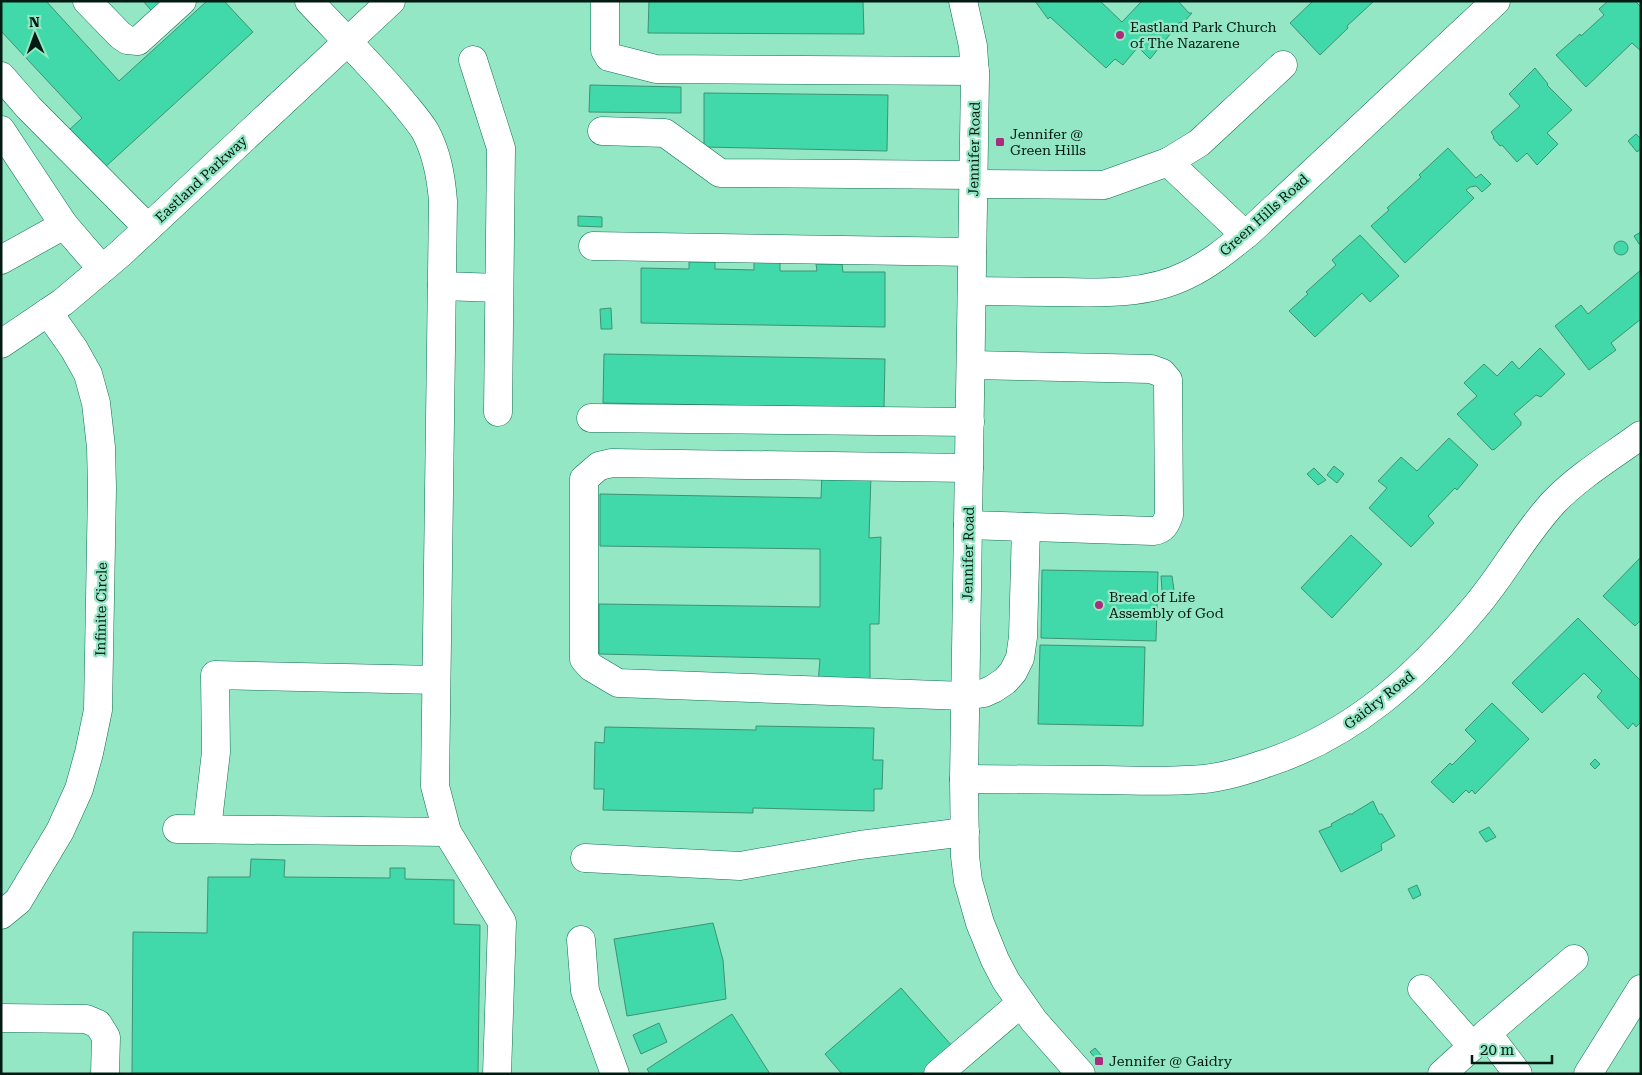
<svg xmlns="http://www.w3.org/2000/svg" width="1642" height="1075" font-family="'Roboto Serif',serif">
	<style>
		.building { fill: #41d9a9; stroke: #3d9274 }
		.lines { fill: none; stroke-linecap: round; stroke-linejoin: round }
		.minor-casing { stroke: #0f7054; stroke-width: 29 }
		.minor { stroke: #fff; stroke-width: 28 }
		.poi-dot { fill: #ab2c7b; stroke: #93e7c5; stroke-width: 2 }
		.labels { text-anchor: middle; dominant-baseline: central; stroke-width: 4.5; stroke-linejoin: round; paint-order: stroke }
		.poi-label { font-size: 14px; fill: #021b12; stroke: #93e7c5; text-anchor: start }
		.street-label { font-size: 14px; fill: #021b12; stroke: #93e7c5 }
	</style>
	<rect width="100%" height="100%" fill="#93e7c5"/>
	<g class="building">
		<path d="M1 1H46L119 81 207 1H224L253 32 103 169 68 131 82 118 1 31Z"/>
		<path d="M143 1H175L157 17Z"/>
		<path d="M649 1H863L864 34 648 33Z"/>
		<path d="M1035 1H1100L1122 22 1142 1H1178L1189 13H1192L1183 23 1180 22 1150 59 1138 47 1123 65 1115 59 1106 68 1050 17 1048 19Z"/>
		<path d="M1313 1H1374L1347 26 1348 28 1320 55 1290 23Z"/>
		<path d="M1608 1H1635L1641 7V51L1632 43 1586 87 1556 55 1580 34 1581 36 1604 15 1599 9Z"/>
		<path d="M1535 68 1548 84 1547 85 1572 110 1547 133 1558 144 1537 165 1527 153 1517 162 1502 145 1500 146 1493 138 1494 137 1491 132 1520 106 1509 94Z"/>
		<path d="M590 85 681 87V113L589 112Z"/>
		<path d="M704 93 888 95 887 151 704 147Z"/>
		<path d="M1636 134 1641 139V149L1637 152 1628 141Z"/>
		<path d="M1448 148 1476 178 1481 174 1491 184 1482 192 1476 186 1470 187 1466 190 1474 198 1405 263 1371 226 1389 210 1387 208 1421 177 1419 175Z"/>
		<path d="M578 216 602 217V227L578 226Z"/>
		<path d="M1641 232V243L1639 244 1634 236Z"/>
		<path d="M1360 235 1399 276 1370 302 1362 293 1315 337 1289 311 1308 294 1306 292 1336 265 1332 260Z"/>
		<circle cx="1621" cy="248" r="7"/>
		<path d="M689 262H715V269L754 270V262H780V271H817L816 264H842L843 272H885V327L641 323V268L689 269Z"/>
		<path d="M1641 270V319L1611 343 1616 350 1589 370 1555 326 1581 305 1588 314Z"/>
		<path d="M611 308 612 329H601L600 309Z"/>
		<path d="M1540 348 1565 374 1541 397 1536 395 1514 414 1521 422V425L1495 449 1492 450 1457 414 1477 396 1464 383 1465 382 1484 364 1497 376 1512 361 1519 369Z"/>
		<path d="M604 354 885 359 884 408 603 403Z"/>
		<path d="M1449 438 1478 465 1457 490 1455 488 1428 516 1434 523 1411 547 1369 508 1387 488 1378 481 1401 457 1417 471Z"/>
		<path d="M1334 466 1344 474 1337 483 1327 475Z"/>
		<path d="M1314 468 1326 480 1318 485 1307 474Z"/>
		<path d="M822 473 871 474 869 538 881 537 879 624H870V684H818L820 659 599 654V604L820 607V549L600 546V494L821 498Z"/>
		<path d="M1351 535 1382 564 1332 618 1301 588Z"/>
		<path d="M1641 557V620L1635 626 1603 596Z"/>
		<path d="M1042 570 1158 572 1156 641 1041 638Z"/>
		<path d="M1161 576H1172L1174 590 1170 591V593L1162 591Z"/>
		<path d="M1578 618 1641 681V722L1636 727 1633 723 1628 729 1597 697 1602 691 1584 673 1542 713 1512 683Z"/>
		<path d="M1040 645 1145 647 1143 726 1038 724Z"/>
		<path d="M1492 703 1529 739 1475 794 1472 790 1469 793 1466 790 1453 803 1431 782 1450 763 1452 765 1476 741 1465 730Z"/>
		<path d="M756 726 874 728 873 760H883L882 789H874V811L753 808V813L603 810 604 789H594L595 742 604 743 605 727 756 730Z"/>
		<path d="M1595 759 1600 764 1595 769 1590 764Z"/>
		<path d="M1373 801 1379 814H1382L1395 836 1381 844 1382 850 1341 872 1319 831 1332 826 1331 824 1349 814H1353V813Z"/>
		<path d="M1489 827 1496 837 1486 842 1479 832Z"/>
		<path d="M251 859 285 860 284 877 390 878V868H405V879L454 880V924L480 925 478 1074H132L133 932 207 933 208 877H250Z"/>
		<path d="M1417 885 1421 895 1413 899 1408 889Z"/>
		<path d="M713 923 723 960 726 999 627 1016 614 939Z"/>
		<path d="M901 988 952 1046 924 1074H842L825 1054Z"/>
		<path d="M732 1014 770 1074H650L647 1069Z"/>
		<path d="M659 1023 667 1042 641 1054 633 1035Z"/>
		<path d="M1095 1048 1102 1056 1097 1060 1090 1052Z"/>
	</g>
	<g class="lines">
		<g class="minor-casing">
			<g id="minor">
				<path d="M87 1 120 35 127 40 138 41 182 1"/>
				<path d="M309 1C340 34 372 66 401 100 409 110 418 120 425 131 437 153 441 176 443 201L435 786 447 832 502 922 497 1074"/>
				<path d="M605 1V50L609 57 656 69 975 71"/>
				<path d="M963 1 973 46 975 77 964 779 965 856 968 881 980 923 995 960 1006 981 1034 1021 1081 1074"/>
				<path d="M473 60 501 148 498 412"/>
				<path d="M1 76 29 108 148 228"/>
				<path d="M1 130 64 225"/>
				<path d="M602 131 665 133 720 173 974 175"/>
				<path d="M1168 162 1199 143 1283 65"/>
				<path d="M974 184 1104 185 1168 162 1245 235"/>
				<path d="M593 246 972 252"/>
				<path d="M1 260 64 225 102 269"/>
				<path d="M442 286 499 288"/>
				<path d="M972 291C1000 291 1028 292 1056 292 1099 293 1147 295 1187 275 1210 264 1229 248 1249 232L1496 1"/>
				<path d="M1 344 63 302 121 253 391 1"/>
				<path d="M591 418 970 422"/>
				<path d="M969 468 612 463 599 466 584 479V659L591 667 618 683 965 696 984 693 993 689 1005 681 1013 672 1020 658 1023 637 1026 527"/>
				<path d="M968 525 1153 531C1163 530 1166 524 1169 515L1168 380 1162 373 1151 369 971 365"/>
				<path d="M964 779C1010 779 1056 780 1103 780 1136 781 1170 782 1204 779 1224 777 1244 771 1264 764 1352 736 1417 677 1476 606 1504 573 1524 534 1554 502 1579 476 1611 457 1641 435"/>
				<path d="M177 829 447 832"/>
				<path d="M207 829 216 752 215 675 436 680"/>
				<path d="M585 858 740 866 860 845 965 832"/>
				<path d="M1 915 18 901 60 831 79 789 89 753 98 710 102 488 101 447 96 403 88 374 74 349 48 312"/>
				<path d="M581 940 585 991 615 1074"/>
				<path d="M1422 989 1472 1046"/>
				<path d="M1 1018 86 1019 98 1024 106 1037 105 1074"/>
				<path d="M1487 1033 1518 1074"/>
				<path d="M938 1074 1021 1003"/>
				<path d="M1442 1074 1487 1033 1574 959"/>
				<path d="M1588 1074 1641 989"/>
			</g>
		</g>
		<use href="#minor" class="minor"/>
	</g>
	<g class="poi-dot">
		<circle cx="1120" cy="35" r="5"/>
		<rect x="995" y="137" width="10" height="10" rx="2.5"/>
		<circle cx="1099" cy="605" r="5"/>
		<rect x="1094" y="1056" width="10" height="10" rx="2.5"/>
	</g>
	<g class="labels">
		<g class="poi-label">
			<text x="1130" y="27">Eastland Park Church<tspan x="1130" dy="16">of The Nazarene</tspan></text>
			<text x="1010" y="134">Jennifer @<tspan x="1010" dy="16">Green Hills</tspan></text>
			<text x="1109" y="597">Bread of Life<tspan x="1109" dy="16">Assembly of God</tspan></text>
			<text x="1109" y="1061">Jennifer @ Gaidry</text>
		</g>
		<g class="street-label">
			<text transform="translate(974 149) rotate(-89)">Jennifer Road</text>
			<text transform="translate(201 179) rotate(-43)">Eastland Parkway</text>
			<text transform="translate(1264 215) rotate(-42)">Green Hills Road</text>
			<text transform="translate(968 554) rotate(-89)">Jennifer Road</text>
			<text transform="translate(101 609) rotate(-89)">Infinite Circle</text>
			<text transform="translate(1379 700) rotate(-38)">Gaidry Road</text>
		</g>
	</g>
	<rect width="1642" height="1075" fill="none" stroke="#021b12" stroke-width="5"/>
	<g transform="translate(35 35) rotate(358)" stroke="#93e7c5" stroke-width="4" paint-order="stroke">
	<path d="M0-4L9 19L0 12L-9 19Z" fill="#021b12"/>
	<text y="-8" font-size="14" font-weight="bold" text-anchor="middle" fill="#021b12">N</text>
	</g>
	<path d="M1472 1055v8h80v-8" fill="none" stroke="#021b12" stroke-width="2.5"/>
	<text x="1480" y="1055" font-size="15" fill="#021b12" stroke="#93e7c5" stroke-width="4" paint-order="stroke">20 m</text>
</svg>
